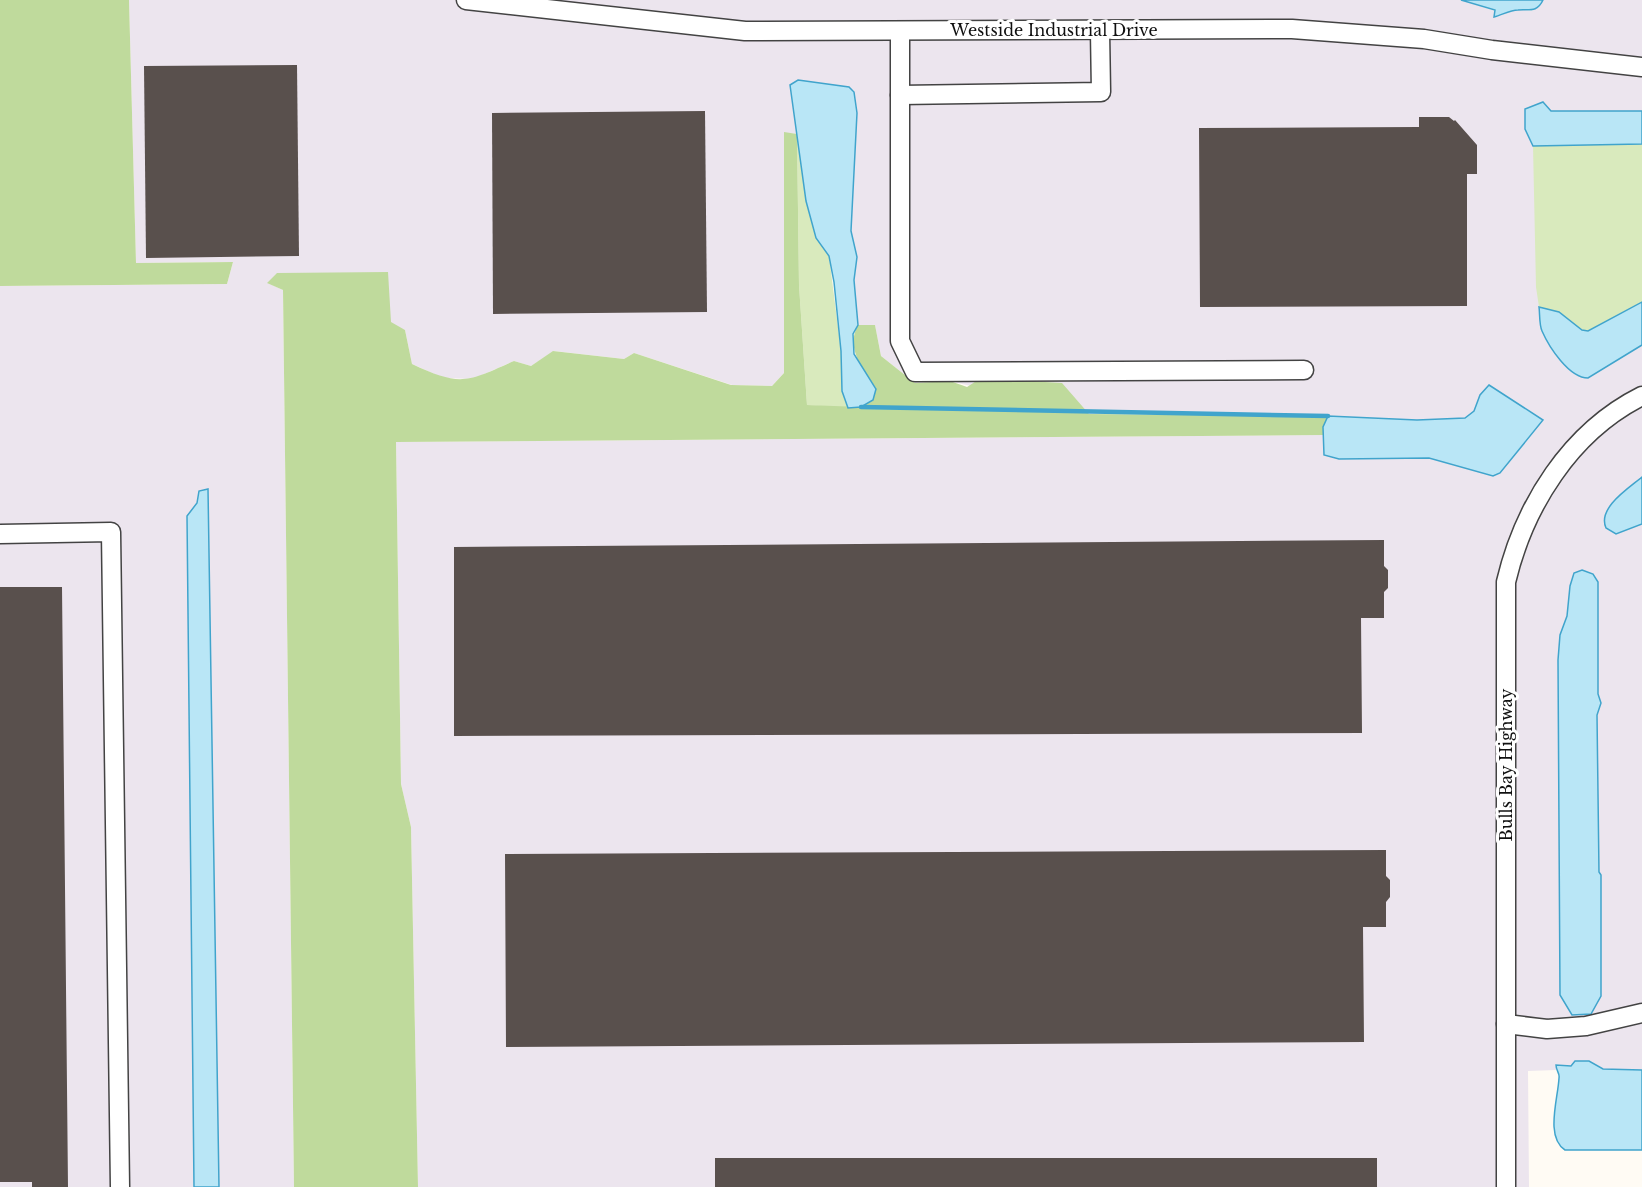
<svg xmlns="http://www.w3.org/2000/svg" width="1642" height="1187" font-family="'Libre Baskerville',serif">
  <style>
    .industrial { fill: #ece5ee }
    .green { fill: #d9eabd }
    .forest { fill: #bfda9c }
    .water { fill: #b9e6f6; stroke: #40a4cc; stroke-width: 1.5 }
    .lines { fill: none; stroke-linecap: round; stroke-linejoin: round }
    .stream { stroke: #40a4cc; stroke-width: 4.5 }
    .building { fill: #59504d }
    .minor-casing { stroke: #434343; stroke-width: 21 }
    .minor { stroke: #fff; stroke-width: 18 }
    .labels { text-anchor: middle; stroke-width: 6; stroke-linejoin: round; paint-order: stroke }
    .street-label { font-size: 16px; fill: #101010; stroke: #fff }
  </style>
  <rect width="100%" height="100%" fill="#fffbf4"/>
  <path class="industrial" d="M129,0H1461L1495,11V17L1517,9L1532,11L1540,6L1543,0H1642V1070L1603,1069L1588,1061L1571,1066L1557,1065L1556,1070L1528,1071L1529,1187H418L411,827L401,784L396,442L1323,435L1324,455L1339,459L1429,458L1493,476L1542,420L1480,395L1474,411L1465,418L1417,420L1328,416L1088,414L950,381L915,383L881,356L875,325H858L854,280L857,257L851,232L857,113L854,92L798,80L790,85L797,134L784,133V373L772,386L732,385L634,353L624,359L554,351L531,366L514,361L473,379L443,378L412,364L405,330L268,283L283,290L294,1187H0V286L227,284L233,262L136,263Z"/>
  <g class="green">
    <path d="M797,134L806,201L816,238L829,256L841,351L842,391L848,408L807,405L799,285Z"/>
    <path d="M1642,144V302L1588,331L1582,330L1559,312L1539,307L1536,287L1533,146Z"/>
  </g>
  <g class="forest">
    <path d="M0,0H129L136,263L233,262L227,284L0,286Z"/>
    <path d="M784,132L797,134L799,285L807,405L861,407L876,388C863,368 845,349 858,325H875L881,356L915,383L950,381L967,387L981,378L1062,383L1089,414L1328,416L1323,435L396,442L401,784L411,827L418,1187H294L283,290L267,283L277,273L388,272L391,322L405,330L412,364C461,387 467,382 514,361L531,366L553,351L624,359L634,353L731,385L772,386L784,373Z"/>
  </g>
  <g class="water">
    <path d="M1461,0H1543C1537,13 1529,9 1518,10C1510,10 1502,15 1494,17L1495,10Z"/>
    <path d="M798,80L849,87L854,92L857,113L851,231L857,257L854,280L858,325L853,334L854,354L876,389L873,400L861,407L848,408L842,391L841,351L834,282L829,256L816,238L806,201L790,85Z"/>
    <path d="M1543,102L1551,111H1642V144L1533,146L1525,129V109Z"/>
    <path d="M1642,302V345L1588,378C1569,378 1549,347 1542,331C1539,324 1540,314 1539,307L1559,312L1582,330L1588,331Z"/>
    <path d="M1489,385L1543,420L1500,473L1493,476L1429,458L1339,459L1324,455L1323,427L1328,416L1417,420L1465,418L1474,411L1480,395Z"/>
    <path d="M1642,477V524L1616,534L1606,528C1597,508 1629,488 1642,477Z"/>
    <path d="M208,489L219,1187H194L187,516L197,503L199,491Z"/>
    <path d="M1582,570L1593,574L1598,582V694L1601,703L1597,715L1599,872L1601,875V996L1591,1014L1572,1015L1560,995L1558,660L1560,635L1567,616L1570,586L1574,573Z"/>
    <path d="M1575,1061H1589L1603,1069L1642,1070V1150H1565C1545,1137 1558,1099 1559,1078C1560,1073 1556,1071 1556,1065L1571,1066Z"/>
  </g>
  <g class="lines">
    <path class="stream" d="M861,407L1328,416"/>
  </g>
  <g class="building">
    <path d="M297,65L299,256L146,258L144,66Z"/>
    <path d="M705,111L707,312L493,314L492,113Z"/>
    <path d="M1419,117H1449L1454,121L1455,120L1477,145V174H1467V306L1200,307L1199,128L1419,127Z"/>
    <path d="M1384,540V566L1388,570V588L1384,592V618H1361L1362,733L454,736V547Z"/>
    <path d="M0,587H62L68,1187H32V1182H0Z"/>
    <path d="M1386,850V876L1390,880V897L1386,902V927H1363L1364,1042L506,1047L505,854Z"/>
    <rect x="715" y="1158" width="662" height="29"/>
  </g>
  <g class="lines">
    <g class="minor-casing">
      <g id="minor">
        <path d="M466,0L745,31L1292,29L1424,39L1492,50L1642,67"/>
        <path d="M900,31V341L915,372L1304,370"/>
        <path d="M900,95L1101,92L1100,31"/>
        <path d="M0,534L111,532L120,1187"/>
        <path d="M1506,1024L1547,1029L1586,1026L1642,1013"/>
        <path d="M1506,1187V582C1524,506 1570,432 1642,396"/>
      </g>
    </g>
    <use href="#minor" class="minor"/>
  </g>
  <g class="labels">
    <g class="street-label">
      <text x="1054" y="36">Westside Industrial Drive</text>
      <text transform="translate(1506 765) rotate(-90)" y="6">Bulls Bay Highway</text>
    </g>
  </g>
</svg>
